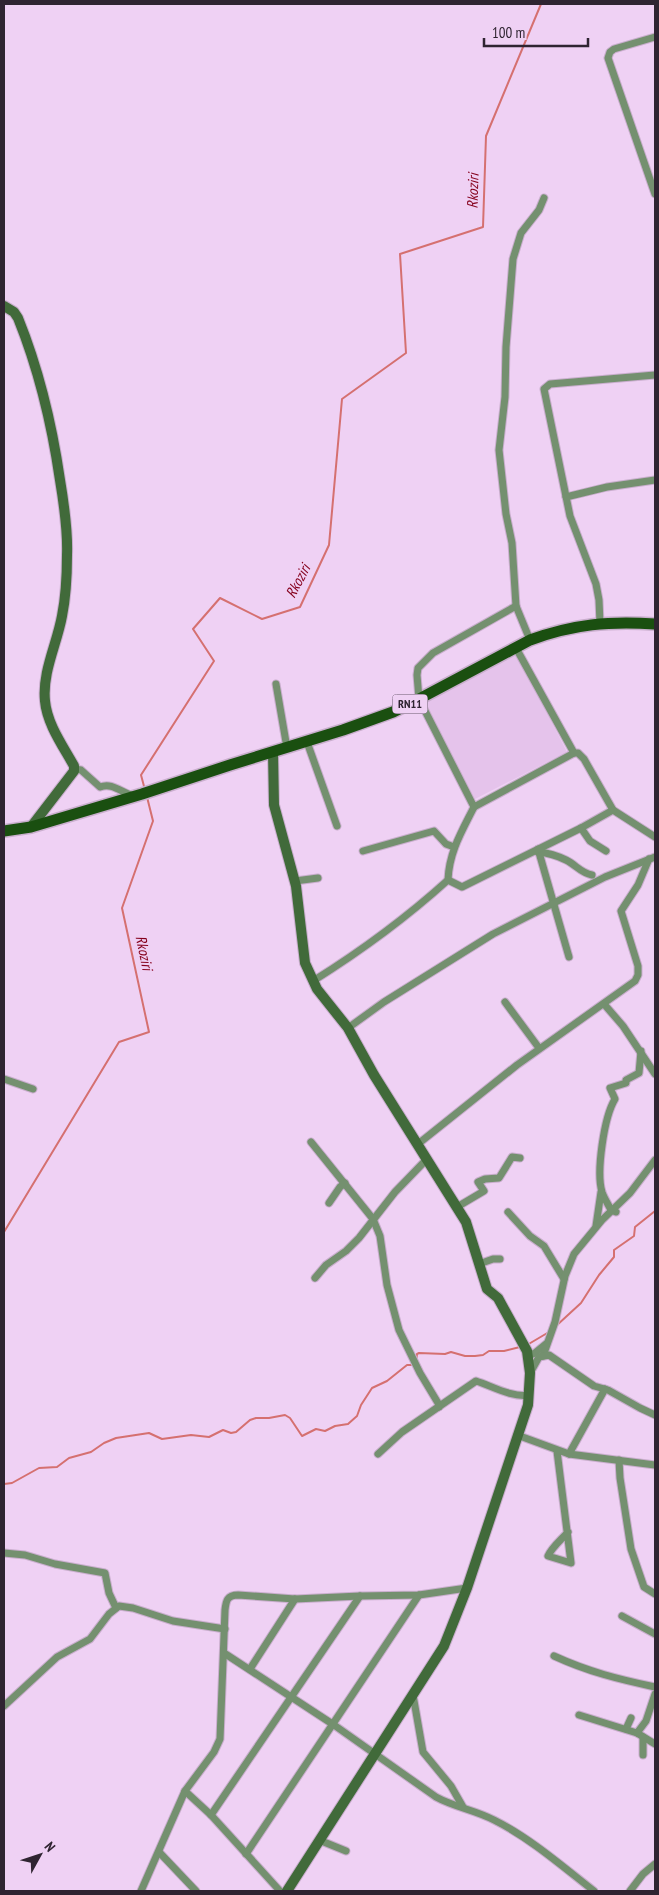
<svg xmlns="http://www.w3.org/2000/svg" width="659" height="1895" font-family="'PT Sans Narrow',sans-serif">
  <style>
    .built { fill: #e5c3eb }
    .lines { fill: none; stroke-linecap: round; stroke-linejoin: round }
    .stream { stroke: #d57070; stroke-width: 2 }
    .street-casing { stroke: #c9aecd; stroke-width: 9 }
    .secondary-casing { stroke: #c9aecd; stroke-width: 12 }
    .primary-casing { stroke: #c9aecd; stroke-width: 14 }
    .street { stroke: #74906f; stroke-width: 7 }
    .secondary { stroke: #416a3a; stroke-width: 10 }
    .primary { stroke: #1a4f10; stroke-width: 11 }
    .labels { text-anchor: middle; stroke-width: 4; stroke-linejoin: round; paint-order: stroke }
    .shield { fill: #efd1f4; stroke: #69586c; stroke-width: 1 }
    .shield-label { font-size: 12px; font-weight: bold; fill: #2f2431 }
    .water-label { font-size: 15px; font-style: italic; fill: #85001c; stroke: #efd1f4 }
  </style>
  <rect width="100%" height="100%" fill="#efd1f4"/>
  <path class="built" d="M515,650L567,752L475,799L423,700Z"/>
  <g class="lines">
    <g class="stream">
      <path d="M145,790L141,775L214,661L193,629L220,598L262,619L300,607L329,545L342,399L406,353L400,254L483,227L486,136L541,4"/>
      <path d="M4,1232L119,1042L149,1032L122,908L153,821L147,797"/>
      <path d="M556,1326L581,1303L599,1275L614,1257V1250L634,1236L635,1227L655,1211"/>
      <path d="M527,1345L549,1332"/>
      <path d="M416,1362L417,1354L419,1353L445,1354L451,1352L465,1356H475L483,1355L489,1351H504L520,1347"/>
      <path d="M4,1484L12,1483L39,1468L57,1467L69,1458L91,1452L104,1443L116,1438L149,1433L162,1439L191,1435L209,1437L223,1430L231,1433L236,1432L250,1420L256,1418H269L285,1415L290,1418L302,1436L316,1429L325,1431L335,1426L348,1424L357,1416L361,1405L372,1388L387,1381L407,1365H413"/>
    </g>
    <g class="street-casing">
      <g id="street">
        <path d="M655,37L614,49L610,52L608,58L655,194"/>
        <path d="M566,497L607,487L655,480"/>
        <path d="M516,606L433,653L418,668L417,675L419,699L474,807L574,753"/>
        <path d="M600,623L599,600L596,584L570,516L544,389L550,384L655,375"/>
        <path d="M530,640L516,606L512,543L506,514L499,450L505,397L506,347L513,259L521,233L539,210L544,198"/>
        <path d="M516,648L574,753H578L584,759L613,810L655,837"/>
        <path d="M276,684L287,748"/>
        <path d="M307,742L337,826"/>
        <path d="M74,769L81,770L100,787C113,782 121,793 134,796"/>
        <path d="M581,828L590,841L606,851"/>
        <path d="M538,849L569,957"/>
        <path d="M363,851L434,831L446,844L454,847"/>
        <path d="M538,852C548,853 558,856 566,860C576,865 581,873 592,875"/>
        <path d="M448,880C449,852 462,831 474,807"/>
        <path d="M295,881L318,878"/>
        <path d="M313,981C361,951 406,918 448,880L462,887L581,828L613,810"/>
        <path d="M505,1002L539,1048"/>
        <path d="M604,1004L623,1026L655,1074"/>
        <path d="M348,1028L384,1002L493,934L605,877L655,857"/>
        <path d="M4,1079L33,1089"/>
        <path d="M311,1142L373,1219L380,1236L387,1285L399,1330L420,1373L438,1403L439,1407"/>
        <path d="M418,1144L517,1065L635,981L638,975V966L621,911L638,885L649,859"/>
        <path d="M329,1203L340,1187L345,1183"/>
        <path d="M457,1207L484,1191L478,1182L485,1179L499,1178L512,1157L520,1158"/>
        <path d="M508,1212L530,1236L544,1246L564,1279"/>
        <path d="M616,1212L611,1210C608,1204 604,1198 602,1192C596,1172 604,1117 615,1099L610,1088L626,1083V1080L639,1073L641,1051"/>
        <path d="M596,1226L601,1192"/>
        <path d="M479,1264L493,1259H500"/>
        <path d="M315,1278L326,1265L346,1251L359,1238L395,1192L427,1159"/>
        <path d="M528,1356L535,1353L546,1344"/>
        <path d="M543,1356L555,1322L565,1276L574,1254L602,1220L630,1193L655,1160"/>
        <path d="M530,1373L539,1357L549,1355L594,1386L608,1390L640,1408L655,1415"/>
        <path d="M517,1435L569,1454L655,1465"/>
        <path d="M557,1451L571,1563L548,1556C552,1547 561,1540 568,1532"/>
        <path d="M378,1454L402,1432L476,1381C492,1386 512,1398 529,1395"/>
        <path d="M569,1454L605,1389"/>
        <path d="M619,1460L620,1478L631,1549L644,1587L655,1594"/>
        <path d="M4,1553L25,1555L55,1564L105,1573L109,1593L116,1608"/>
        <path d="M622,1616L655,1634"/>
        <path d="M224,1653L334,1725L436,1797C454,1807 475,1810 494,1820C530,1838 562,1866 594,1891"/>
        <path d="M554,1656C589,1672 618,1679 655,1687"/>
        <path d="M250,1669L295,1599"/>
        <path d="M413,1695L423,1752L451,1786L463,1807"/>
        <path d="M4,1706L57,1657L90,1639L109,1614L119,1606L133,1608L173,1621L225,1629"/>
        <path d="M579,1715L637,1733L655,1744"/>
        <path d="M626,1729L631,1718"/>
        <path d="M637,1733L646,1721L655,1694"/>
        <path d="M643,1755V1737"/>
        <path d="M185,1791L211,1815L280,1891"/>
        <path d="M211,1815L360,1596"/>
        <path d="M319,1840L346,1851"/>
        <path d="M159,1852L196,1891"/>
        <path d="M246,1854L419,1595"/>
        <path d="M141,1891L185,1791L214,1752L220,1739L225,1610C226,1601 227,1595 238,1595L295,1599L360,1596L419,1595L467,1588"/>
        <path d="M630,1891L643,1874L655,1864"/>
      </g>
    </g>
    <g class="secondary-casing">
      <g id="secondary">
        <path d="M4,306L14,312L18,318C39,370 52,425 60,480C64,504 68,530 67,555C67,575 66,596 62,616C57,644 42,672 45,701C47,724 63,746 74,766V771L31,827"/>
        <path d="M273,752L274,805L296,886L305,963L317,989L348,1028L374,1075L466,1222L487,1289L498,1298L527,1351L530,1373L528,1405L467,1588L444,1646L287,1891"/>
      </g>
    </g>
    <g class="primary-casing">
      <path id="primary" d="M4,831L31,827L142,794L230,765L343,730L393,712L419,699L530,640C574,624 609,621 655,624"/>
    </g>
    <use href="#street" class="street"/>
    <use href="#secondary" class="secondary"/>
    <use href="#primary" class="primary"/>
  </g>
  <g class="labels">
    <rect class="shield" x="392.5" y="694.5" width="35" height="19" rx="4"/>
    <g class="shield-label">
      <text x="410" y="708">RN11</text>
    </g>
    <g class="water-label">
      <text transform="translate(473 191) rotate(-88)" y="5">Rkoziri</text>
      <text transform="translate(298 581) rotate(-62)" y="5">Rkoziri</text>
      <text transform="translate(144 953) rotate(78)" y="5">Rkoziri</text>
    </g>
  </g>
  <rect width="659" height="1895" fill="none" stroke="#2f2431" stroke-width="10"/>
  <g transform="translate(40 1855) rotate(50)" stroke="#efd1f4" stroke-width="4" paint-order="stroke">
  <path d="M0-4L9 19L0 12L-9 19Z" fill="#2f2431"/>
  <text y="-8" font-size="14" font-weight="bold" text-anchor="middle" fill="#2f2431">N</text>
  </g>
  <path d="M484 38v8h104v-8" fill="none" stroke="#2f2431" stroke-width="2.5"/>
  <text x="492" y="38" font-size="15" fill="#2f2431" stroke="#efd1f4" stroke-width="4" paint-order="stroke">100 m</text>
</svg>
